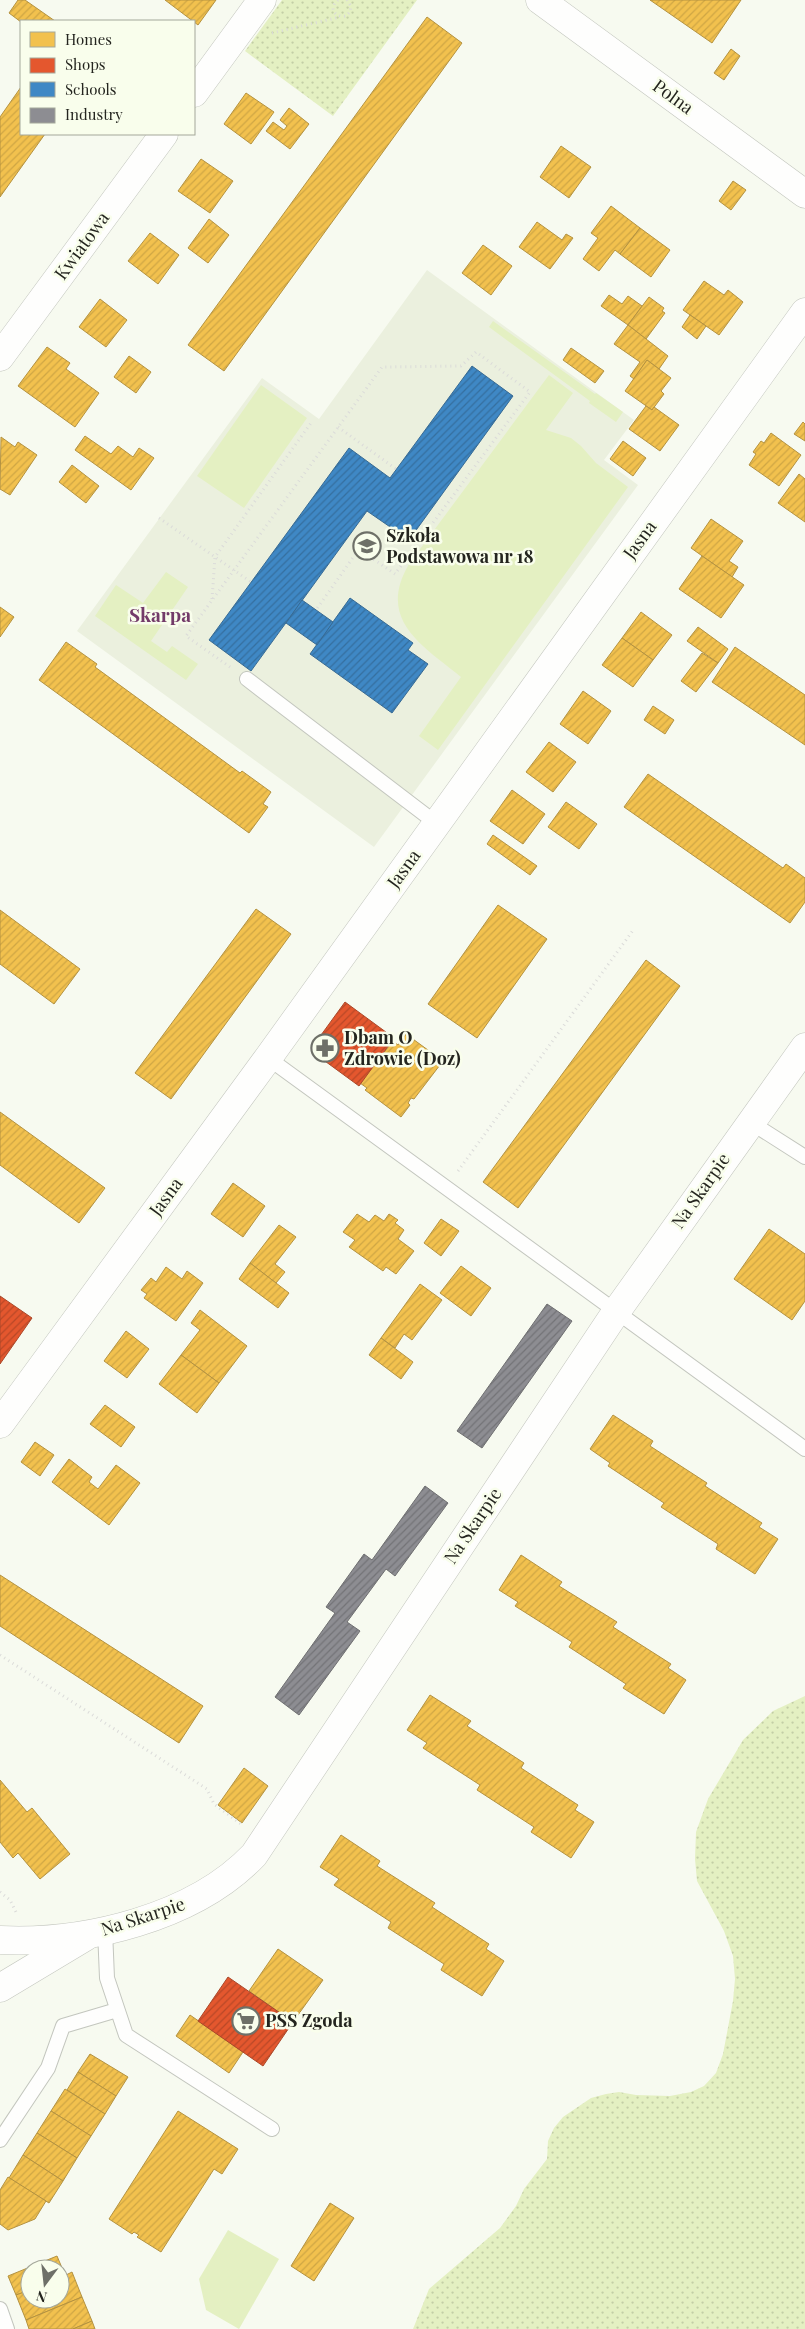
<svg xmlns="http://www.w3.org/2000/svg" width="805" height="2329" font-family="'Playfair Display',serif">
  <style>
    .built { fill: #ebf0de }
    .grass { fill: url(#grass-dots) }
    .park { fill: #e4f0c2 }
    .homes { fill: url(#homes-hatch); stroke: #b49240 }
    .shops { fill: url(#shops-hatch); stroke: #aa482a }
    .schools { fill: url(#schools-hatch); stroke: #376a93 }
    .industry { fill: url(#industry-hatch); stroke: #6e6e70 }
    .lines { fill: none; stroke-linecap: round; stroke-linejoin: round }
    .service-casing { stroke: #c3c6be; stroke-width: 16 }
    .minor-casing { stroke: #c3c6be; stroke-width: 29 }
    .path { stroke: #dbdbd9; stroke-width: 3; stroke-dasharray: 1 4; stroke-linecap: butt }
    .service { stroke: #fefefd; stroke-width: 14 }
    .minor { stroke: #fefefd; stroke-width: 28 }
    .labels { text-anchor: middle; stroke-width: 5; stroke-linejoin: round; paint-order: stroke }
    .street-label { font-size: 18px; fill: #24251f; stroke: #f9feec }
    .poi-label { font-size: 18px; font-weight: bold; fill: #24251f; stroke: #f9feec; text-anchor: start }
    .neighbourhood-label { font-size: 19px; font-weight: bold; fill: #733b69; stroke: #f9feec }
  </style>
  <defs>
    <pattern id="grass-dots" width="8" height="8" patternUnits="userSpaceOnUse" patternTransform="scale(1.25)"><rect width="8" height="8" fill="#e4f0c2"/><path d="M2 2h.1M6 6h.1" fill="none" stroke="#c3cea6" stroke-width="1.8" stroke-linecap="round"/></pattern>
    <pattern id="homes-hatch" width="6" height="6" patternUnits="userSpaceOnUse" patternTransform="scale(1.25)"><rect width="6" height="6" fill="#f2c14e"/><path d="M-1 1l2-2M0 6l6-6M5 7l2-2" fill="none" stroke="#cfa644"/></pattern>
    <pattern id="shops-hatch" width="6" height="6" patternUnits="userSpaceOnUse" patternTransform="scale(1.25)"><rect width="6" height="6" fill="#e4572e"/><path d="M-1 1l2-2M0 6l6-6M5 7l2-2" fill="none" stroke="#b94827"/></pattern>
    <pattern id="schools-hatch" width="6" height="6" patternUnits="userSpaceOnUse" patternTransform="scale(1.25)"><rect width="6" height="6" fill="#3f88c5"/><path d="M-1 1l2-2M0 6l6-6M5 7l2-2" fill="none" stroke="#356f9f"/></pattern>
    <pattern id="industry-hatch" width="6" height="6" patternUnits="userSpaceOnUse" patternTransform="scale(1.25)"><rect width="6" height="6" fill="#8d8d92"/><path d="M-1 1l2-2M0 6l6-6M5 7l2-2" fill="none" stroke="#737377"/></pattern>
  </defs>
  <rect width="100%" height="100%" fill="#f7faf0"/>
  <path class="built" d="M427,270L634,420L604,460L638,485L374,847L77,631L262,378L319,419Z"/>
  <g class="grass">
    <path d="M282,0H417L333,116L245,51Z"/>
    <path d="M805,1696V2329H413L429,2289L500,2228L516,2206L524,2189L547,2159L548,2141L554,2128L563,2117L591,2098L606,2094L619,2092L636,2095L670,2096L691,2092L704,2086L716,2073L723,2054L733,2001L735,1979L733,1956L724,1931L697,1881L695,1859L696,1832L708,1799L743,1740L773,1711Z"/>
  </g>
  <g class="park">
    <path d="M493,321L595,394L596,393L623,412L616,422L589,403L590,401L489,327Z"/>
    <path d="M549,375L573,393L546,430L571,438L581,446L596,463L628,487L438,750L419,736L461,677C423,646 376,620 409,564Z"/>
    <path d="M261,385L307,418L244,508L197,476Z"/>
    <path d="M166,572L188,587L151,641L167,652L172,646L198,664L186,680L95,616L116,585L143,603Z"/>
    <path d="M228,2230L279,2259L239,2329L206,2310L199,2279Z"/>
  </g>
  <g class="homes">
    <path d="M18,0H25L55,21L21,22L9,13Z"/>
    <path d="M165,0H216L198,25Z"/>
    <path d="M650,0H741L712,43Z"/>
    <path d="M427,17L462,43L224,371L188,345Z"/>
    <path d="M731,49L740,56L724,80L714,73Z"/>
    <path d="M21,87V134H45L0,197V117Z"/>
    <path d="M246,93L274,112L251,144L224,124Z"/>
    <path d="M289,108L309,124L290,149L266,131L273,122L284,130L287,126L280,120Z"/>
    <path d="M561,146L591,167L569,198L540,177Z"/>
    <path d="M201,159L233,181L210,213L178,191Z"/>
    <path d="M733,181L746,190L731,210L719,201Z"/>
    <path d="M611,206L640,228L620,254L615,250L599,271L583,259L598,238L591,233Z"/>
    <path d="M209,219L229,235L208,263L188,248Z"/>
    <path d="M537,222L562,240L566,234L573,238L550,269L519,247Z"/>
    <path d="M640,228L670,250L651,277L620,254Z"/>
    <path d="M150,233L179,255L158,284L128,261Z"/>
    <path d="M483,245L512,266L491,295L462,273Z"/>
    <path d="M704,281L724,295L728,290L743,302L719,335L683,310Z"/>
    <path d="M609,295L622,304L628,296L642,306L628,325L601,306Z"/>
    <path d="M649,297L664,308L662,311L665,313L646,339L628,325Z"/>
    <path d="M100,299L127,320L106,347L79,327Z"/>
    <path d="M690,315L706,326L697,339L682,327Z"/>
    <path d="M628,325L668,356L659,369L647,360L634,379L630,376L640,362L614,344Z"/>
    <path d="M47,347L70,363L66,369L99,393L75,427L18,386Z"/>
    <path d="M571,348L604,371L595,383L563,360Z"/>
    <path d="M129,356L151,372L136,393L114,377Z"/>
    <path d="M647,360L671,378L661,391L664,394L652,410L625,391Z"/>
    <path d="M646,406L652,410L654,407L679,425L660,451L629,429Z"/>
    <path d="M803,422L805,424V441L794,434Z"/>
    <path d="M771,433L801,455L779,486L749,465L756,454L753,452L761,441L764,443Z"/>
    <path d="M85,436L111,454L118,446L133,457L139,448L154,458L131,490L75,450Z"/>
    <path d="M1,437L15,447L18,442L37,455L10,495L0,489Z"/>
    <path d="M623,441L646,458L633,476L610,459Z"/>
    <path d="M72,465L99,486L86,503L59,482Z"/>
    <path d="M799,474L805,479V522L778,503Z"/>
    <path d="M711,519L743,541L729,561L738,567L732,577L691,548Z"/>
    <path d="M702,556L744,585L721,618L679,589Z"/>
    <path d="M0,607L14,617L0,637Z"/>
    <path d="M641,612L672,635L653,660L622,638Z"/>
    <path d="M698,627L728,649L718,663L687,641Z"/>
    <path d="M622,638L653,660L633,687L602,665Z"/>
    <path d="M66,642L97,664L95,667L240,773L242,771L271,792L263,804L268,807L249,833L39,680Z"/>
    <path d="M735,647L805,695V745L712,682Z"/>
    <path d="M702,653L718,663L696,692L681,681Z"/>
    <path d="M583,691L611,711L588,744L560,724Z"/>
    <path d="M653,706L674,720L665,734L644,720Z"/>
    <path d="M549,742L576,762L553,792L526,772Z"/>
    <path d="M648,774L783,868L786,864L805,878V902L790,923L624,807Z"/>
    <path d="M512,790L545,814L523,844L490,821Z"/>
    <path d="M566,802L597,824L579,849L548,827Z"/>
    <path d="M493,835L537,866L530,875L487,844Z"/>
    <path d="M498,905L547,939L477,1038L428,1004Z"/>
    <path d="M256,909L291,934L171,1099L135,1073Z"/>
    <path d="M0,910L80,969L54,1004L0,964Z"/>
    <path d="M646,960L680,986L518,1208L483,1182Z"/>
    <path d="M406,1034L443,1061L414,1099L411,1098L408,1103L410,1105L401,1117L365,1090L367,1088L360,1083L393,1041L398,1045Z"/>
    <path d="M0,1112L105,1188L79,1223L0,1165Z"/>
    <path d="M233,1183L265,1206L243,1237L211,1214Z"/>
    <path d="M357,1214L369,1222L375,1215L384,1221L389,1214L398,1220L395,1223L404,1230L398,1239L414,1251L396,1274L386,1267L383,1271L349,1247L355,1240L343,1232Z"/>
    <path d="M441,1219L459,1231L441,1256L424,1243Z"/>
    <path d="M279,1225L296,1237L275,1264L285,1272L276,1283L250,1263Z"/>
    <path d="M769,1229L805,1254V1301L792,1320L734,1279Z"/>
    <path d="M250,1263L289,1293L278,1308L239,1279Z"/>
    <path d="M461,1266L491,1288L471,1316L440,1293Z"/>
    <path d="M166,1267L182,1279L187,1271L203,1283L176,1321L144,1298L147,1294L141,1290L151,1278L156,1282Z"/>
    <path d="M420,1284L442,1300L412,1340L404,1334L395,1348L381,1338Z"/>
    <path d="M200,1310L247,1346L219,1383L181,1355L200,1330L191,1323Z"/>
    <path d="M126,1331L149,1349L127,1378L104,1361Z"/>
    <path d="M381,1338L413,1362L401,1379L369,1355Z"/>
    <path d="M181,1355L219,1383L197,1413L159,1384Z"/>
    <path d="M105,1405L135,1427L121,1447L90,1424Z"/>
    <path d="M613,1415L653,1441L650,1446L707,1483L705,1486L762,1523L759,1527L778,1539L755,1574L716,1549L718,1544L661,1507L664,1503L608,1466L610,1463L590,1449Z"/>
    <path d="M35,1442L54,1455L40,1476L21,1462Z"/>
    <path d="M69,1459L92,1477L89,1482L98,1489L116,1465L140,1483L109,1525L52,1482Z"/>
    <path d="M521,1555L562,1582L559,1586L617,1622L613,1627L671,1664L668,1668L686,1680L664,1714L623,1688L626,1684L569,1647L572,1642L515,1606L518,1602L499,1590Z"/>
    <path d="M0,1575L203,1706L179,1743L0,1626Z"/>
    <path d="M430,1695L471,1721L467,1726L524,1763L521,1768L578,1805L575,1810L594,1822L571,1858L531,1832L534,1827L477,1790L480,1785L423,1748L427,1743L407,1730Z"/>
    <path d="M244,1768L268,1786L242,1823L218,1805Z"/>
    <path d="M0,1780L27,1812L32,1808L70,1854L40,1879L18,1853L13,1858L0,1842Z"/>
    <path d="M341,1835L380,1861L377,1866L435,1903L432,1907L489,1944L486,1949L504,1961L482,1996L441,1970L444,1964L388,1928L391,1922L334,1885L339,1879L320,1867Z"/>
    <path d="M278,1949L323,1980L293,2022L249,1991Z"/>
    <path d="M190,2015L243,2052L229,2073L176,2036Z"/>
    <path d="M90,2054L128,2077L116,2096L78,2072Z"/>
    <path d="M78,2072L116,2096L105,2114L67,2090Z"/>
    <path d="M65,2089L105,2114L91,2136L51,2111Z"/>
    <path d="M51,2111L91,2136L77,2158L37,2133Z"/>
    <path d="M178,2111L238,2149L222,2174L214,2169L161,2252L137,2237L139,2235L134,2232L132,2234L109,2219Z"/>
    <path d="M37,2133L77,2158L63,2181L23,2155Z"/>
    <path d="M23,2155L63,2181L49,2203L9,2178Z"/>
    <path d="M8,2177L46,2201L35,2219L8,2230L0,2224V2190Z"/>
    <path d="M330,2203L354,2218L314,2281L291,2266Z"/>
    <path d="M57,2256L65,2275L60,2278V2269H30V2290L16,2295L8,2276Z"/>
    <path d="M72,2272L82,2297L26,2320L16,2295L30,2290V2299H60V2278Z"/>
    <path d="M82,2297L92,2321L73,2329H29L26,2320Z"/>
    <path d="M92,2321L95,2329H73Z"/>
  </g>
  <g class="shops">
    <path d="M345,1002L394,1038L359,1086L318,1056L316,1042Z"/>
    <path d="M0,1296L32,1318L0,1364Z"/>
    <path d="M228,1977L293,2022L263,2066L198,2021Z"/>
  </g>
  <g class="schools">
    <path d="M472,366L513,396L409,540L367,511L251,671L209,640L349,448L390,478Z"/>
    <path d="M350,598L413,643L408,650L428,664L392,713L310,654Z"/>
    <path d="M302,600L333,622L317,645L286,623Z"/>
  </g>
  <g class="industry">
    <path d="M547,1304L572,1321L482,1448L457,1431Z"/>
    <path d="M425,1486L448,1503L395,1576L386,1569L347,1622L360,1631L299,1715L275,1697L335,1613L326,1607L364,1554L372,1560Z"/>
  </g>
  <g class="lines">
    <g class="service-casing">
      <g id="service">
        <path d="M247,679L436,823"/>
        <path d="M268,1058L805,1449"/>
        <path d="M750,1122L805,1157"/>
        <path d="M105,1930L107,1978L126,2035L272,2129"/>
        <path d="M0,2140L48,2068L63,2026L117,2010"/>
        <path d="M0,2309L7,2329"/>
      </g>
    </g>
    <g class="minor-casing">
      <g id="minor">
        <path d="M540,0L805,194"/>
        <path d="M194,93L262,0"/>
        <path d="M0,357L164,134"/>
        <path d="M0,1424L268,1058L805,312"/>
        <path d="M0,1940C85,1944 194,1918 254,1855L616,1312L805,1047"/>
        <path d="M0,1988L85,1937"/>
      </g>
    </g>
    <g class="path">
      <path d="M338,0C328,8 335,18 346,16L350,12L351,6L347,0"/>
      <path d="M272,33L340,17"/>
      <path d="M338,427L396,469"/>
      <path d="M159,518L251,582"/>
      <path d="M212,599L215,557L311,423"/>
      <path d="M230,667L186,636L382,367L461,366L476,352L530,392L395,574L359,549L316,610"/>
      <path d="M458,1171L634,929"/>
      <path d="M0,1655L207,1789L214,1804L241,1824"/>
      <path d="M0,1892L10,1900L16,1912"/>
    </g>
    <use href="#service" class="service"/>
    <use href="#minor" class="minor"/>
  </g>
  <defs>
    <g id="school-ring" transform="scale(1.4375)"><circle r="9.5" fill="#f9feec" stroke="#6e7068" stroke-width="1.5"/><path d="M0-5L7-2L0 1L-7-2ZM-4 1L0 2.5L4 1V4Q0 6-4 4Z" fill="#6e7068"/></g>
    <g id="pharmacy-ring" transform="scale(1.4375)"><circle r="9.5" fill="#f9feec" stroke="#6e7068" stroke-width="1.5"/><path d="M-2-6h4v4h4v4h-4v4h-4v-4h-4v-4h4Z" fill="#6e7068"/></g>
    <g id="supermarket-ring" transform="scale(1.4375)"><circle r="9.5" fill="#f9feec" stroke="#6e7068" stroke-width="1.5"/><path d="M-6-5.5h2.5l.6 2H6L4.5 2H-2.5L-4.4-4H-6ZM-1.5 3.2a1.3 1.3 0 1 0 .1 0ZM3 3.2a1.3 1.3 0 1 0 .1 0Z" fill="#6e7068"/></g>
  </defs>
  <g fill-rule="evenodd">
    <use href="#school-ring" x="367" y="546"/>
    <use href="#pharmacy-ring" x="325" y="1048"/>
    <use href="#supermarket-ring" x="246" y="2021"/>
  </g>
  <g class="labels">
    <g class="street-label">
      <text transform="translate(673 97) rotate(36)" y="6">Polna</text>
      <text transform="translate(82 246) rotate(-54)" y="6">Kwiatowa</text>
      <text transform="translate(640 540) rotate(-54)" y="6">Jasna</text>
      <text transform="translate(404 869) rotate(-54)" y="6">Jasna</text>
      <text transform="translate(701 1191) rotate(-55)" y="6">Na Skarpie</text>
      <text transform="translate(166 1197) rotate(-54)" y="6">Jasna</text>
      <text transform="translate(473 1526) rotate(-56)" y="6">Na Skarpie</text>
      <text transform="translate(143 1917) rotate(-18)" y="6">Na Skarpie</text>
    </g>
    <g class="poi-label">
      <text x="386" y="542">Szkoła<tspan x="386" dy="21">Podstawowa nr 18</tspan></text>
      <text x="344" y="1044">Dbam O<tspan x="344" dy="21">Zdrowie (Doz)</tspan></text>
      <text x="265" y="2027">PSS Zgoda</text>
    </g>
    <g class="neighbourhood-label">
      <text x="160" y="622">Skarpa</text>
    </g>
  </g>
  <rect x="20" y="20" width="175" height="115" fill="#f9feec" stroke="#a4a79a"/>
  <rect x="30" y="32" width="25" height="15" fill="#f2c14e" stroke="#a4a79a"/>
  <text x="65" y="45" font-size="15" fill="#24251f">Homes</text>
  <rect x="30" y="58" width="25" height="15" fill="#e4572e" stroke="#a4a79a"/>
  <text x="65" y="70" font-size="15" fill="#24251f">Shops</text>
  <rect x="30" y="82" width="25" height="15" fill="#3f88c5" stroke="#a4a79a"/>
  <text x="65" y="95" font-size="15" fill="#24251f">Schools</text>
  <rect x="30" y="108" width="25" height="15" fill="#8d8d92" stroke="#a4a79a"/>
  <text x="65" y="120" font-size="15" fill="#24251f">Industry</text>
  <g transform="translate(45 2284) rotate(195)"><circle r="24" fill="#f9feec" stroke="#a4a79a"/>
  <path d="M0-4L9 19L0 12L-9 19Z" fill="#6e7068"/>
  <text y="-8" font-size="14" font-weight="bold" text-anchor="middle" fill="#24251f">N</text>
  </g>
</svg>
